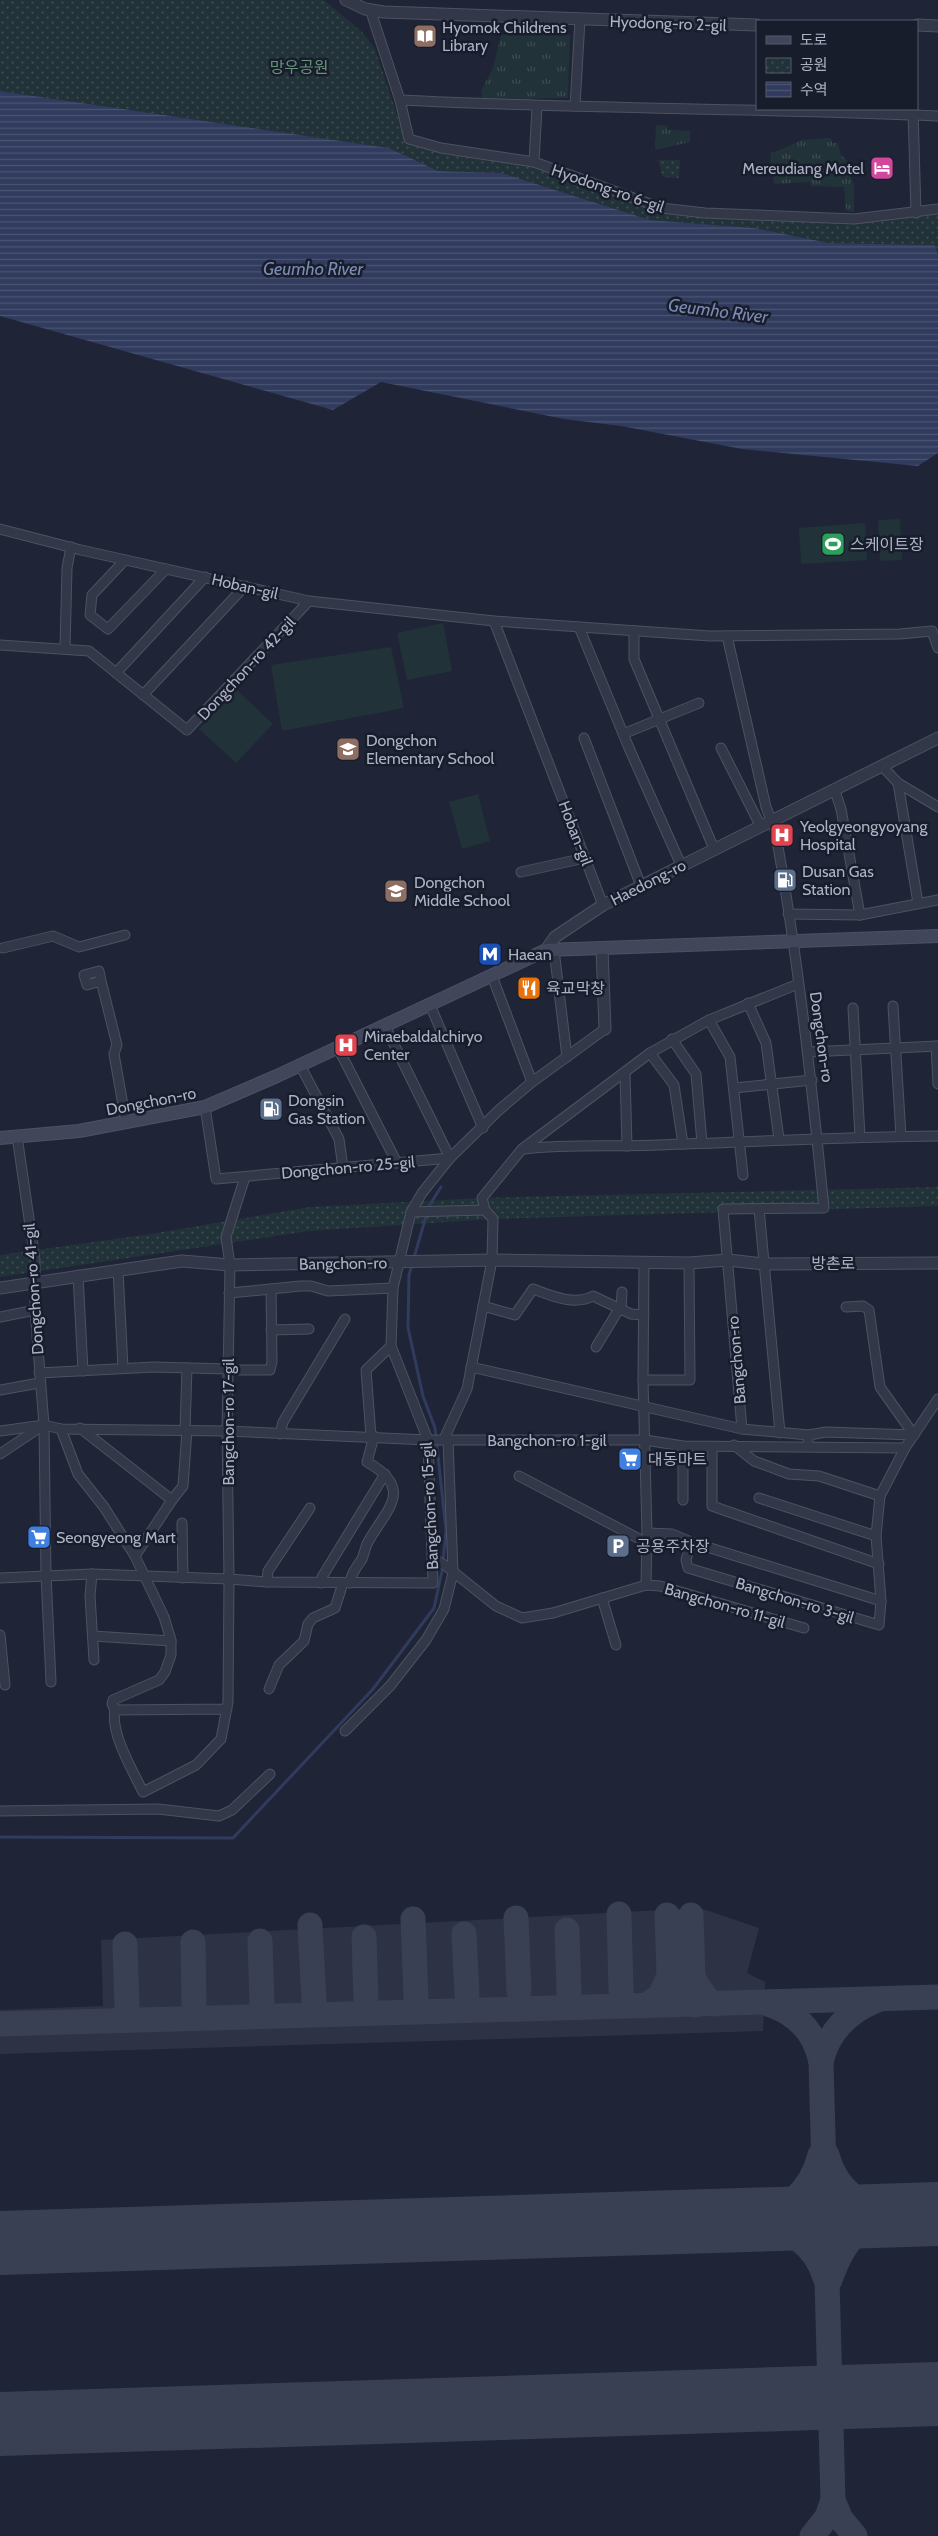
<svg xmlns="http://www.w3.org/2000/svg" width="938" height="2536" font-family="Cabin,'Noto Sans KR',sans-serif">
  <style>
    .airport { fill: #2d3245 }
    .grass { fill: url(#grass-tufts) }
    .park { fill: url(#park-dots) }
    .pitch { fill: #213238 }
    .water { fill: url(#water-rules) }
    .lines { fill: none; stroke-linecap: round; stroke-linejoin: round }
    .stream { stroke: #303b5d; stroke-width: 3 }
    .taxiway { stroke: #3a4053; stroke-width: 25 }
    .runway { stroke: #3a4053; stroke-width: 64 }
    .minor-casing { stroke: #4d5263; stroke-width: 11 }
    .tertiary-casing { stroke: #4d5263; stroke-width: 13 }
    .secondary-casing { stroke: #4d5263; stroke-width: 14 }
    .minor { stroke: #333848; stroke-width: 9 }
    .tertiary { stroke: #333848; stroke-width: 11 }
    .secondary { stroke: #41465b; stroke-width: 12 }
    .labels { text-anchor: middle; stroke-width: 5; stroke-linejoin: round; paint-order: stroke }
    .street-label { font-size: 16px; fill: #adb2c5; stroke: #181d2c }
    .poi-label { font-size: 16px; fill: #adb2c5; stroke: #181d2c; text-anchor: start }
    .park-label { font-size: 16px; fill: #649578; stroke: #181d2c }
    .water-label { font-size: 18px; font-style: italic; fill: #7b8ab2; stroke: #181d2c }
  </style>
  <defs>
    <pattern id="grass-tufts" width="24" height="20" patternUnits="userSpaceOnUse" patternTransform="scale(1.25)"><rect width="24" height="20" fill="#213238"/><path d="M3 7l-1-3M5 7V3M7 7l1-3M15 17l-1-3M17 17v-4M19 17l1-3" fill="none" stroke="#3f4d53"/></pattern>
    <pattern id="park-dots" width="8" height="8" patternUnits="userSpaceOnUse" patternTransform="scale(1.25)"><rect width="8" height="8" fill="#213238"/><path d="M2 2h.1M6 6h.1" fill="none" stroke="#3f4d53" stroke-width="1.8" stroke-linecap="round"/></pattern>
    <pattern id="water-rules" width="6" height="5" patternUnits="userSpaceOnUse" patternTransform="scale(1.25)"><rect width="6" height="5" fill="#303b5d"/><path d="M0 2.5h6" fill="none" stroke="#4b5573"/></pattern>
  </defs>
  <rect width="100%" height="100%" fill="#1f2537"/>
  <path class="airport" d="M700,1908L759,1928L747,1973L765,1982L763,2031L0,2054V2010L103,2006L101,1940Z"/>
  <g class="grass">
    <path d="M501,35H570L568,98L482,99L481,91L493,68Z"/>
    <path d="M656,125L668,126L667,130L690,131V142L655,150Z"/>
    <path d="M831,138L832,143H838L841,155L849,163L847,165L854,185V212L846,211L844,187L811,186L810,182L774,184L770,162L771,152L778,151L801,140Z"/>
  </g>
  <g class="park">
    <path d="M0,0H324L362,32L375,49L406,142L446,153L534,162L660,211L802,220L938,212V255L935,245L829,243L754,228L650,220L502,173L437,171L389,148L0,91Z"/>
    <path d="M658,160H680L679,178L663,177Z"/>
    <path d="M938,1187V1206L493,1219L309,1231L0,1277V1255L151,1234L310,1207L482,1198Z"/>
  </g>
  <g class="pitch">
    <path d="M900,519L902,560L880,561L878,520Z"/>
    <path d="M865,523L867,560L801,564L799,528Z"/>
    <path d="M443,623L452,671L407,680L397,633Z"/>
    <path d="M391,647L404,708L282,731L271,665Z"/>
    <path d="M237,690L273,724L236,763L199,729Z"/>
    <path d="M478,794L490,841L462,849L449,802Z"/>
  </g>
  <path class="water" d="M0,91L389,148L438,171L502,173L650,220L754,228L829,243L935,245L938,255V453L918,466L742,449L621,426L564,419L381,382L333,410L0,316Z"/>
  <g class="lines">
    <path class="stream" d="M0,1837L233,1838L373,1689L434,1608L442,1571L446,1530L435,1428L423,1396L408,1328L409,1275L429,1206L441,1187"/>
    <g class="taxiway">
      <path d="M619,1914L621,1991"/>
      <path d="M667,1915L669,1975"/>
      <path d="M691,1915L693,1978"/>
      <path d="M516,1918L519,1991"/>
      <path d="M413,1919L416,1997"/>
      <path d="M310,1925L314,2001"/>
      <path d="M567,1930L569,1992"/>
      <path d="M464,1934L467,1994"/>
      <path d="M364,1937L366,1999"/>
      <path d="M260,1941L262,2004"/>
      <path d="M193,1942L194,2004"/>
      <path d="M125,1944L127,2007"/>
      <path d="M768,2004C797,2013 815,2032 821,2062L833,2500"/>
      <path d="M675,2005L685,1998L693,1978L706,1998L715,2004"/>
      <path d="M645,2006L661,1995L669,1975L677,1995L695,2005"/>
      <path d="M0,2024L938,1997"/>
      <path d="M821,2062C828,2032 849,2011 877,2000"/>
      <path d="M827,2155C836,2190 864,2209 898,2216"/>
      <path d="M753,2220C789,2207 810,2193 820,2155"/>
      <path d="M753,2220C786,2228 815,2242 825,2278"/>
      <path d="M830,2280C843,2242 858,2223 898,2216"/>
      <path d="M812,2536L827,2517L833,2500L841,2519L855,2536"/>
    </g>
    <g class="runway">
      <path d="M0,2243L938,2214"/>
      <path d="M0,2424L938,2394"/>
    </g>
    <g class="minor-casing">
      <g id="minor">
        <path d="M370,9L400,100L409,139L441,148L534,162L661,208L705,213L854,219L938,209"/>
        <path d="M400,100C579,109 759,108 938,116"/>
        <path d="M575,106L580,20"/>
        <path d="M913,110L916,213"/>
        <path d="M534,162L537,107"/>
        <path d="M0,529L81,550L309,601L494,621L710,636L900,634L932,631L938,648"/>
        <path d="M125,560L92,595L90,615L108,629L166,569"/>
        <path d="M494,621L603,905"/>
        <path d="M579,627L629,748L681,865"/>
        <path d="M634,631V659L714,849"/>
        <path d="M727,636L766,807L771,820"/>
        <path d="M0,645L89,651L187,730L309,601"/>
        <path d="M65,649L67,568L71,547"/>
        <path d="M116,673L205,577"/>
        <path d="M143,695L245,586"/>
        <path d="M623,734L699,703"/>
        <path d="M584,738L641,886"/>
        <path d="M721,748L760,825"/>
        <path d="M882,766L898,783L938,807"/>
        <path d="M898,783L918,903"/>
        <path d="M835,791L841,809L860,915"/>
        <path d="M521,872L585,858"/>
        <path d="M788,914L860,915L938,900"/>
        <path d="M3,948L53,936L79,947L125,935"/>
        <path d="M554,950L567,1057"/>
        <path d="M492,976L532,1082"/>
        <path d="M101,981L99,971L84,975L87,985L101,981L117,1045L114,1054L126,1122"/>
        <path d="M748,1003L766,1043L779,1139"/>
        <path d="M430,1005L483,1128"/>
        <path d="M893,1006L901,1136"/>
        <path d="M853,1008L860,1137"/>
        <path d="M709,1020L730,1057L743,1175"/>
        <path d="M672,1039L696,1074L702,1143"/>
        <path d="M936,1046L938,1084"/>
        <path d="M338,1048L397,1163"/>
        <path d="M808,1052L938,1046"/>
        <path d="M650,1053L674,1085L683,1144"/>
        <path d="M300,1065L339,1139L343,1168"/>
        <path d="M625,1073L627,1146"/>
        <path d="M734,1088L812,1080"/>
        <path d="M205,1107L216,1179L450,1158L385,1026"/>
        <path d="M17,1136L35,1260V1310L44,1425L46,1575L51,1682"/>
        <path d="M524,1149C568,1144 612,1147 657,1145C751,1142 844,1137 938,1136"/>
        <path d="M759,1209L780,1433"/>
        <path d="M411,1212L485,1210"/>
        <path d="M118,1270L123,1368"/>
        <path d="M78,1275L83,1371"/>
        <path d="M271,1289L300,1286H311L328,1291L393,1288"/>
        <path d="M483,1306L515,1315L533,1289C552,1296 574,1306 593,1296L631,1314L644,1315"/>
        <path d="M846,1307L863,1306L869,1310L880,1387L914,1435"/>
        <path d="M621,1310L622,1292"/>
        <path d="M0,1317L35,1310"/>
        <path d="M271,1330L309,1329"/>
        <path d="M596,1347L619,1309"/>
        <path d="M471,1367L742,1429L809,1435"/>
        <path d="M228,1370H270L272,1362L271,1289L229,1293"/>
        <path d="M39,1373L154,1367L228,1369"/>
        <path d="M643,1380H690L689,1263"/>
        <path d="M0,1390L39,1383"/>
        <path d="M80,1428L172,1500L135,1556"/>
        <path d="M61,1429L78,1474L104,1507L135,1556L164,1617L171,1640V1655L165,1672L159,1680L113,1700L112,1704L115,1710"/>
        <path d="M742,1429L723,1209L824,1208C811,1078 797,947 773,819"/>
        <path d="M185,1430L187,1368"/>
        <path d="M0,1431L44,1425L61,1429L227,1431L428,1440H645L683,1446L905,1448"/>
        <path d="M280,1434L283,1422L345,1319"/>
        <path d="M371,1436L366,1370L391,1346"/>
        <path d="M444,1439L467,1389L492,1260L493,1219L485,1210L482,1198L522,1149L650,1053L709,1020L798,984"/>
        <path d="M808,1440L809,1435L826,1432L914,1435"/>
        <path d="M734,1445L754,1461L789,1474L819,1476L880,1496"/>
        <path d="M683,1446V1500"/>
        <path d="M712,1447V1506L879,1564"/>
        <path d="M0,1454L42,1426"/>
        <path d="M519,1476L647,1543"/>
        <path d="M759,1498L876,1536"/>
        <path d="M172,1500L183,1486L187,1430"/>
        <path d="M182,1523L183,1578"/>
        <path d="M647,1533L672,1534L691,1542L881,1601"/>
        <path d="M691,1542L686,1560L688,1568L879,1625L881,1601L876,1536L880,1496L905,1448L938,1399"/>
        <path d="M434,1559L446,1566L496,1606L522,1618L553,1613L646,1585L647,1533L643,1380L644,1263"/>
        <path d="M92,1574L90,1596L94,1660"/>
        <path d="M0,1578L92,1574L229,1579L227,1431L230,1265L226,1237L245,1177"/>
        <path d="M267,1582L268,1571L310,1508"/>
        <path d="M321,1583L322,1577L385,1474"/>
        <path d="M350,1583C351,1573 357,1567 362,1559C364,1554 365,1549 367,1544C384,1511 417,1490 367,1462L374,1436"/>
        <path d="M646,1585L660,1586L804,1628"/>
        <path d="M602,1598L616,1645"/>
        <path d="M0,1635L5,1685"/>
        <path d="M93,1636L171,1641"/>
        <path d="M269,1689L279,1665L304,1641L308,1624L313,1618L335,1608L343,1583"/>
        <path d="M227,1709L115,1710C110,1733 133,1771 143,1792L196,1765L221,1739L228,1702L229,1579L267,1582L433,1583L428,1440L391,1346L393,1288L411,1212L422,1193L450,1158L499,1110L532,1082L605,1029"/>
        <path d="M345,1731L390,1686L426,1640L444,1609L453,1573L448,1439"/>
        <path d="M0,1811L158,1809L219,1816L232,1810L270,1774"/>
      </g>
    </g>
    <g class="tertiary-casing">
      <g id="tertiary">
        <path d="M346,0L365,9L384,12L757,25"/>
        <path d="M917,25L938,26"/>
        <path d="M602,948L605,1029"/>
        <path d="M546,950L555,937L603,905L938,738"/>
        <path d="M0,1288L182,1261L230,1265L492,1260L689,1263L728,1260L764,1264L938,1263"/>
      </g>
    </g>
    <g class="secondary-casing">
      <path id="secondary" d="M0,1138L79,1131L205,1107L277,1076L546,950L938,936"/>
    </g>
    <use href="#minor" class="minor"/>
    <use href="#tertiary" class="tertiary"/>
    <use href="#secondary" class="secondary"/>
  </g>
  <defs>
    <g id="library-square" transform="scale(1.25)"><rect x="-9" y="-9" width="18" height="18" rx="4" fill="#8d6e63" stroke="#181d2c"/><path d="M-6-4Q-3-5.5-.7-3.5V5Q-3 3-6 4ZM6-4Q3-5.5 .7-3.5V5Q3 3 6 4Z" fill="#fff"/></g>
    <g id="hotel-square" transform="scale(1.25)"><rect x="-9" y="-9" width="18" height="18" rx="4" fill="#d1479c" stroke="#181d2c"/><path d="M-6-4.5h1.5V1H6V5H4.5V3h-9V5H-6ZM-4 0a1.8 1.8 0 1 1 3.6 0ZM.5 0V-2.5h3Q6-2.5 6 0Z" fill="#fff"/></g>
    <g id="stadium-square" transform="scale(1.25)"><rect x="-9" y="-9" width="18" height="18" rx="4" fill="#2e9e5b" stroke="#181d2c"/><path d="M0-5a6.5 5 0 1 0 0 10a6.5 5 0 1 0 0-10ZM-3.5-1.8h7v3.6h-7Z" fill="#fff"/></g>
    <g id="school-square" transform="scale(1.25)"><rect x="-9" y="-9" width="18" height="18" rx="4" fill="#8d6e63" stroke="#181d2c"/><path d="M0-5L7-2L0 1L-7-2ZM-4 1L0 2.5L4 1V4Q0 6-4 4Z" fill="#fff"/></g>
    <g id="hospital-square" transform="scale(1.25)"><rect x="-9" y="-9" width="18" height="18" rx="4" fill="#e0444e" stroke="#181d2c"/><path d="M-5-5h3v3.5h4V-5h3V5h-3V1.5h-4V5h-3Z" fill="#fff"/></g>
    <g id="fuel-square" transform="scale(1.25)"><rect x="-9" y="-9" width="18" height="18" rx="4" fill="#5c6f8a" stroke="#181d2c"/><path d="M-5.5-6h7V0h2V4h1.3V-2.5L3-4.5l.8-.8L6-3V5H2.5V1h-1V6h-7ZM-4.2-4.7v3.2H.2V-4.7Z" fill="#fff"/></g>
    <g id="metro-square" transform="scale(1.25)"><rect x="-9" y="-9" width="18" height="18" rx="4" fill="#1a4fb4" stroke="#181d2c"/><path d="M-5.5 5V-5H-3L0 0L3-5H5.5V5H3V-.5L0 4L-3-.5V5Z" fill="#fff"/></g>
    <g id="restaurant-square" transform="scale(1.25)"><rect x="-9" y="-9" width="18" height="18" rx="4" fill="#e8710a" stroke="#181d2c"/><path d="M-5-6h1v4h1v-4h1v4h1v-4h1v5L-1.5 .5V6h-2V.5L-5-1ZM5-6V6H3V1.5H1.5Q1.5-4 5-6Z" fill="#fff"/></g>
    <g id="supermarket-square" transform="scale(1.25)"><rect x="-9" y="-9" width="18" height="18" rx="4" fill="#3f7fe0" stroke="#181d2c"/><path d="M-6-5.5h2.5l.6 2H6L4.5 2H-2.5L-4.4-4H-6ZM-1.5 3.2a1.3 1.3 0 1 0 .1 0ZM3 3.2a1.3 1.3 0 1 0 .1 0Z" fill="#fff"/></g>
    <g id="parking-square" transform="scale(1.25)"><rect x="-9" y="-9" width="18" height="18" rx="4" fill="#5c6f8a" stroke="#181d2c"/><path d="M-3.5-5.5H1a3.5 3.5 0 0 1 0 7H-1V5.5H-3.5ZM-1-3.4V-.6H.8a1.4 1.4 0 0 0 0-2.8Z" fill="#fff"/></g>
  </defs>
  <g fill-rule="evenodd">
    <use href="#library-square" x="425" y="36"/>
    <use href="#hotel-square" x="882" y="168"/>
    <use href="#stadium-square" x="833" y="544"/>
    <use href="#school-square" x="348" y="749"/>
    <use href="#hospital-square" x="782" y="835"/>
    <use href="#fuel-square" x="785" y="880"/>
    <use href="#school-square" x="396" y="891"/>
    <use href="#metro-square" x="490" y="954"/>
    <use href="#restaurant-square" x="529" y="988"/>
    <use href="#hospital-square" x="346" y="1045"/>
    <use href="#fuel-square" x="271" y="1109"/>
    <use href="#supermarket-square" x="630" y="1459"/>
    <use href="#supermarket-square" x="39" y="1537"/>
    <use href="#parking-square" x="618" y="1546"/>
  </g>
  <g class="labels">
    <g class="street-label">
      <text transform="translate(668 23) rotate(2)" y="6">Hyodong-ro 2-gil</text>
      <text transform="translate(608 188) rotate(19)" y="6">Hyodong-ro 6-gil</text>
      <text transform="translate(245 586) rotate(13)" y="6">Hoban-gil</text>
      <text transform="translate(246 668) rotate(-47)" y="6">Dongchon-ro 42-gil</text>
      <text transform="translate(576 833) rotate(69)" y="6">Hoban-gil</text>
      <text transform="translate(648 882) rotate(-27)" y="6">Haedong-ro</text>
      <text transform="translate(822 1037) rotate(82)" y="6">Dongchon-ro</text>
      <text transform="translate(151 1101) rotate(-11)" y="6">Dongchon-ro</text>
      <text transform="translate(348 1167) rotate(-5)" y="6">Dongchon-ro 25-gil</text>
      <text transform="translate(343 1263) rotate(-1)" y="6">Bangchon-ro</text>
      <text x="833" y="1269">방촌로</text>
      <text transform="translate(33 1289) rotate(-94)" y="6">Dongchon-ro 41-gil</text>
      <text transform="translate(736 1360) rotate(-95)" y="6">Bangchon-ro</text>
      <text transform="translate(228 1422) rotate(-90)" y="6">Bangchon-ro 17-gil</text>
      <text x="547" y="1446">Bangchon-ro 1-gil</text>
      <text transform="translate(429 1506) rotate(-93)" y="6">Bangchon-ro 15-gil</text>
      <text transform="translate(795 1600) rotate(17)" y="6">Bangchon-ro 3-gil</text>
      <text transform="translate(725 1605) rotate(16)" y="6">Bangchon-ro 11-gil</text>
    </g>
    <g class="poi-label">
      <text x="442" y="33">Hyomok Childrens<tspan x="442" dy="18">Library</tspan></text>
      <text x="864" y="174" text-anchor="end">Mereudiang Motel</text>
      <text x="850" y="550">스케이트장</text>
      <text x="366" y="746">Dongchon<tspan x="366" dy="18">Elementary School</tspan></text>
      <text x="800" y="832">Yeolgyeongyoyang<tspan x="800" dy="18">Hospital</tspan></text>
      <text x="802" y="877">Dusan Gas<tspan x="802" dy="18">Station</tspan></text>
      <text x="414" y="888">Dongchon<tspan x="414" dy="18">Middle School</tspan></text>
      <text x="508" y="960">Haean</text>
      <text x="546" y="994">육교막창</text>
      <text x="364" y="1042">Miraebaldalchiryo<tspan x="364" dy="18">Center</tspan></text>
      <text x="288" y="1106">Dongsin<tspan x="288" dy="18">Gas Station</tspan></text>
      <text x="648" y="1465">대동마트</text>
      <text x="56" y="1543">Seongyeong Mart</text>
      <text x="636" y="1552">공용주차장</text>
    </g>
    <g class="park-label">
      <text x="299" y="73">망우공원</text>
    </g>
    <g class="water-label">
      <text x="313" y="275">Geumho River</text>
      <text transform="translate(718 311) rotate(7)" y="6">Geumho River</text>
    </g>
  </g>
  <rect x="756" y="20" width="162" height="90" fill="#181d2c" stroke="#545969"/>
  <rect x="766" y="36" width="25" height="8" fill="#41465b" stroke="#545969"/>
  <text x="800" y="45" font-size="15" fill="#adb2c5">도로</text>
  <rect x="766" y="58" width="25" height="15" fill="url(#park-dots)" stroke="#545969"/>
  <text x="800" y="70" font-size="15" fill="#adb2c5">공원</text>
  <rect x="766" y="82" width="25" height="15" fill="url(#water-rules)" stroke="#545969"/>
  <text x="800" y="95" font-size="15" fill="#adb2c5">수역</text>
</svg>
